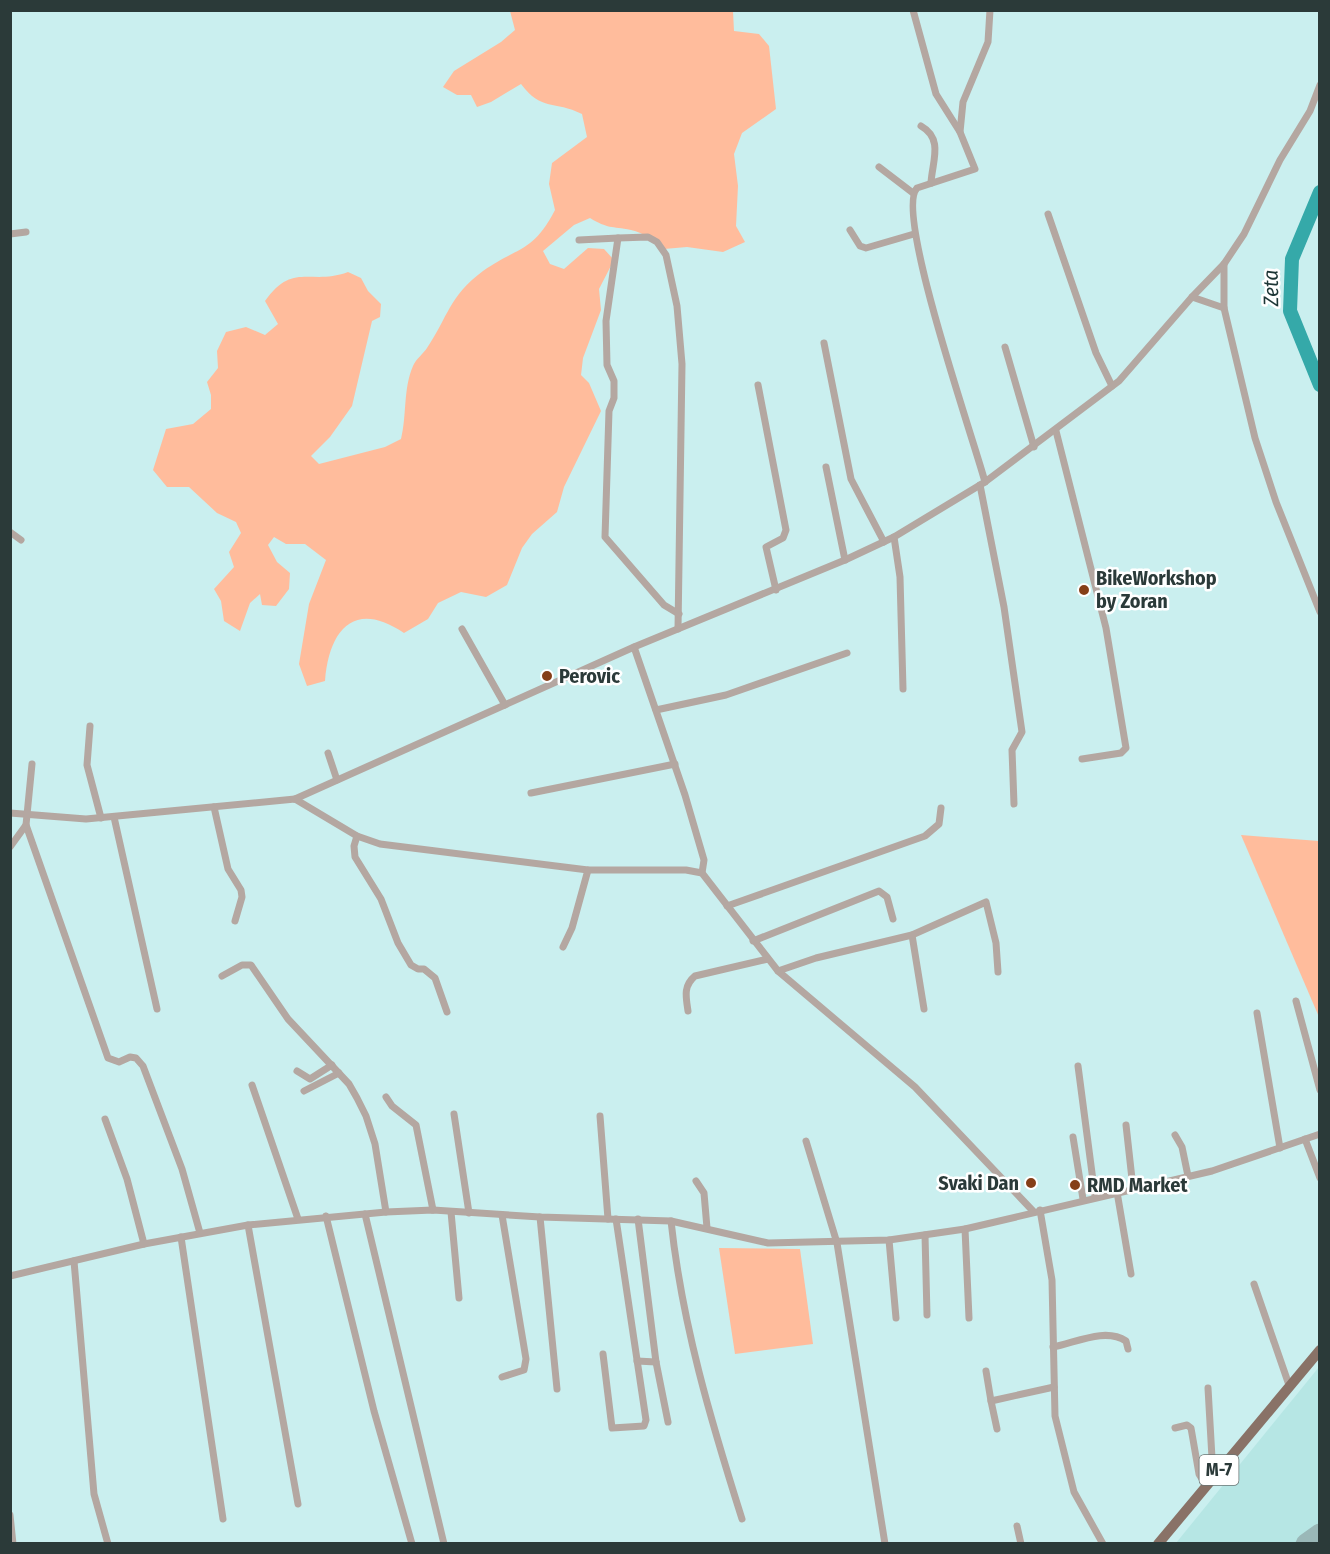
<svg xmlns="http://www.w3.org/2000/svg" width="1330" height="1554" font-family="'Fira Sans Condensed',sans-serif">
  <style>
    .built { fill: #b6e6e4 }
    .green { fill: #ffbc9c }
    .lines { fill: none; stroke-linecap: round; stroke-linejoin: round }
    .river { stroke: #35a9a9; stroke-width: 14 }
    .taxiway { stroke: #9ab8b8; stroke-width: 21 }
    .minor { stroke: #b4a7a1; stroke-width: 7 }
    .primary { stroke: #897267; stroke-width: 10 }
    .poi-dot { fill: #853f18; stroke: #fff; stroke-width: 2 }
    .labels { text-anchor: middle; stroke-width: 5; stroke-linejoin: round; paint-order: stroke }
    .shield { fill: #fff; stroke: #6b7574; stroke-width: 1.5 }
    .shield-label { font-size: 18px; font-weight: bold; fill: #2b3a39 }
    .poi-label { font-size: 20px; font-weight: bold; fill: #2b3a39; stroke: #fff; text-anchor: start }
    .water-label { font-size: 21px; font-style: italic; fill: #1d3636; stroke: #fff }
  </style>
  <rect width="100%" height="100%" fill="#caefef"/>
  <path class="built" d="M1319,1367V1543H1176Z"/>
  <g class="green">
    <path d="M510,11H733L734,31L759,34L769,46L776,109L742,133L734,154L738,186L736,226L745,242L723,252L687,247L664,249C654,241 644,233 631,230C611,226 608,229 590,218L574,225L543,251L550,264L564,269L588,248L604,249L614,260L599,289L601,310L583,358L581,375L589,383L601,411L564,487L557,512L532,534L522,548L507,585L486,597L461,592L438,603L428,619L404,633C354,599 329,630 325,681L307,686L299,664L309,604L326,560L305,544H286L274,537L268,545L277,562L290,573L289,589L276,606L262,605L260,594L250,603L240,631L224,621L221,601L214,589L234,567L229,552L241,533L236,522L217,513L189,487H167L153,470L166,429L193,424L211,409V395L207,382L218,368L217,351L226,332L246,327L265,335L278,324L265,301C293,261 311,286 348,272L361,278L368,291L381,304L380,317L372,321L352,406L330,437L311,456L319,464L385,447L401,439C407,415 403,389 413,366C416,359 423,354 427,348C448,317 449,296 483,271C518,246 532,254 555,210L549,184L552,163L587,137L582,114C554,100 542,112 521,84L491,102L477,107L471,95H457L443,87L454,71L501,42L515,30Z"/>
    <path d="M1241,835L1319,841V1017Z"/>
    <path d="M719,1248L800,1249L813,1344L735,1354Z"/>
  </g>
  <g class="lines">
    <path class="river" d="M1320,192L1292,259L1290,311L1320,385"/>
    <path class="taxiway" d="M1306,1544L1320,1534"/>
    <g class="minor">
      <path d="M913,10L936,94L960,132"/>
      <path d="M921,126C944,139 932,162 931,183"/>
      <path d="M879,167L913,193"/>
      <path d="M1048,214L1096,353L1112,386"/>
      <path d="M850,230L860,246L866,248L914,234"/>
      <path d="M10,234L26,232"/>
      <path d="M618,238L648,237L657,242L666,255L677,306L682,364L678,629"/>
      <path d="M579,240L618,238L606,321L607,365L614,381V398L609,411L605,537L664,605L679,614"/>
      <path d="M1224,264V308L1255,438L1276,502L1320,612"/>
      <path d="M1192,297L1224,308"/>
      <path d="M824,343L851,479L884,542"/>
      <path d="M1005,347L1034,447"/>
      <path d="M758,385L786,530L783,538L766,547L776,590"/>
      <path d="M1056,431L1106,628L1126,748L1121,753L1082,759"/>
      <path d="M826,467L845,560"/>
      <path d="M985,482C974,440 894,212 917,188L975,169L960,132L963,102L988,42L990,10"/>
      <path d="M980,485L1004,607L1022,732L1012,750L1014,804"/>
      <path d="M10,532L21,540"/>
      <path d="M894,537L900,577L903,689"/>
      <path d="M462,629L505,705"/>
      <path d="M634,647L685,795L704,860L702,873"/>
      <path d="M656,710L726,695L847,653"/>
      <path d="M90,726L87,765L101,818"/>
      <path d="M328,753L337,780"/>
      <path d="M531,793L675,764"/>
      <path d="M295,799L634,647L845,560L894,537L985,482L1119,381L1192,297L1224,264L1244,234L1280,160L1310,111L1320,85"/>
      <path d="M214,807L228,869L241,890L242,897L235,921"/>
      <path d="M10,813L86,819L295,799L357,836L380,844L588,870H686L702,873L778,971L915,1087L1033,1211"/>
      <path d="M114,817L157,1009"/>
      <path d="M26,825L108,1058L119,1062L130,1057L136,1058L143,1066L182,1169L200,1233"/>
      <path d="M357,836L354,846L355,857L381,899L398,943L411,965L418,969H424L435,978L447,1012"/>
      <path d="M10,847L26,825L32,764"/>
      <path d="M727,906L925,836L939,824L941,808"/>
      <path d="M912,935L924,1009"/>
      <path d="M753,941L879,891L887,897L893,919"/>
      <path d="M563,947L572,928L588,870"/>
      <path d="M778,971L816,958L912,935L986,902L996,943L998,972"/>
      <path d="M222,976L242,965H251L288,1019L349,1084L357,1098L366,1116L375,1144L386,1212"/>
      <path d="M1296,1001L1320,1090"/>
      <path d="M688,1011C686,997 683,986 695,976L768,959"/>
      <path d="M1257,1013L1280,1148"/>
      <path d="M1078,1066L1095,1196"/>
      <path d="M297,1071L310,1079L332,1065"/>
      <path d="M252,1085L298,1219"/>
      <path d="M304,1091L339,1073"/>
      <path d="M386,1097L392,1106L416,1125L433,1210"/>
      <path d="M454,1114L469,1213"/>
      <path d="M600,1116L608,1219"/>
      <path d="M105,1119L127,1179L144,1244"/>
      <path d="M1126,1125L1133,1188"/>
      <path d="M1175,1135L1182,1147L1188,1176"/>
      <path d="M1073,1137L1083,1199"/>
      <path d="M1305,1139L1320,1178"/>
      <path d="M806,1141L837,1243L885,1544"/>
      <path d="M696,1181L704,1193L707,1228"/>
      <path d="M1117,1192L1131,1274"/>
      <path d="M1040,1210L1052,1280L1055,1416L1074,1492L1103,1544"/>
      <path d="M451,1212L459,1298"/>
      <path d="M365,1214L444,1544"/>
      <path d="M326,1216L374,1411L412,1544"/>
      <path d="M540,1217L557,1389"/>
      <path d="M638,1219L656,1362L668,1422"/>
      <path d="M671,1221C682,1324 711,1421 742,1519"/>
      <path d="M248,1225L298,1504"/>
      <path d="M965,1229L969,1318"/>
      <path d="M925,1235L927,1315"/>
      <path d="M181,1237L223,1519"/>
      <path d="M889,1240L896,1318"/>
      <path d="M74,1261L94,1494L108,1544"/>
      <path d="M10,1276L144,1244L248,1225L386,1212L433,1210L540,1217L671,1221L768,1243L889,1240L965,1229L1212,1171L1320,1134"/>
      <path d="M1254,1284L1289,1385"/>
      <path d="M1053,1347C1075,1343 1105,1327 1126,1341L1128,1349"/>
      <path d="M603,1354L612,1428L644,1426L646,1420L616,1219"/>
      <path d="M637,1361L656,1362"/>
      <path d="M986,1371L991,1401L1054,1387"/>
      <path d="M502,1377L524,1370L526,1359L502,1215"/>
      <path d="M1208,1388L1212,1458L1221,1468"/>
      <path d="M991,1401L997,1429"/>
      <path d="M1175,1428L1187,1425L1191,1428L1199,1474L1206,1485"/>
      <path d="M10,1515L13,1544"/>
      <path d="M1017,1526L1021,1544"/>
    </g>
    <path class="primary" d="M1158,1544L1320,1350"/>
  </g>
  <g class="poi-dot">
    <circle cx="1084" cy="590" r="6"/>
    <circle cx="547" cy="676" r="6"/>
    <circle cx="1031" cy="1183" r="6"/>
    <circle cx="1075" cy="1185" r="6"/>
  </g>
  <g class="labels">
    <rect class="shield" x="1199.5" y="1455" width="39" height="30" rx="4.5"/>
    <g class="shield-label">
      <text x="1219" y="1476">M-7</text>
    </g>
    <g class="poi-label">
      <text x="1096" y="585">BikeWorkshop<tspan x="1096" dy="23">by Zoran</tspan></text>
      <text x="559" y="683">Perovic</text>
      <text x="1019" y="1190" text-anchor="end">Svaki Dan</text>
      <text x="1087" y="1192">RMD Market</text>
    </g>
    <g class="water-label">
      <text transform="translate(1271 288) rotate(-91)" y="7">Zeta</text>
    </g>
  </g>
  <rect width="1330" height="1554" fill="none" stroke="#2b3a39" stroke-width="24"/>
</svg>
